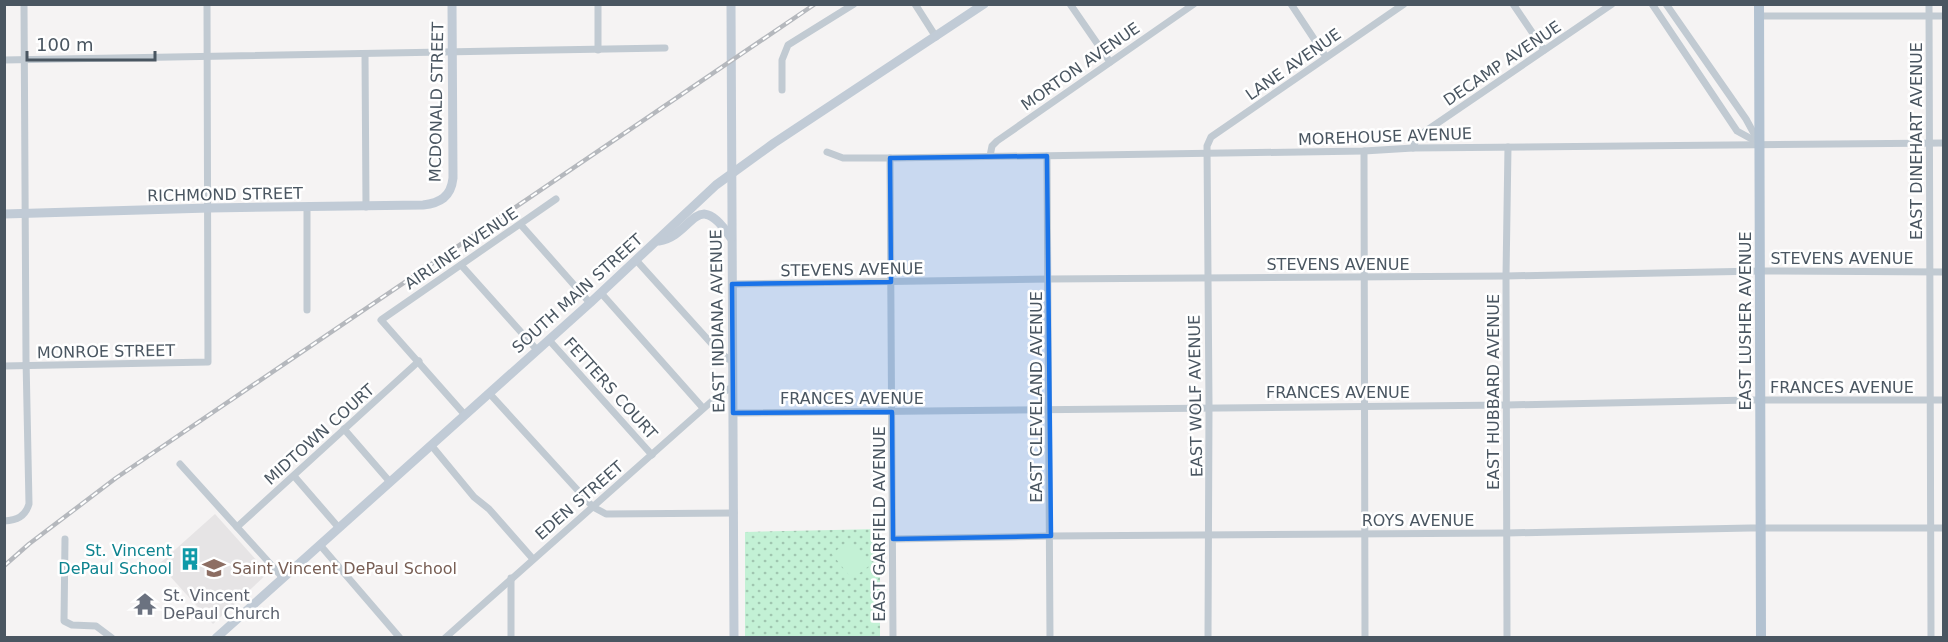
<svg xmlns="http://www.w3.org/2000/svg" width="1948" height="642" font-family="'DejaVu Sans',sans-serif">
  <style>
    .education { fill: #e6e4e5 }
    .grass { fill: url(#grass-dots) }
    .garden { fill: #c3f1d5 }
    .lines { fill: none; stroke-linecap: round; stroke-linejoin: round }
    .street { stroke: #c1cad2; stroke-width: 7 }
    .secondary { stroke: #c1cbd6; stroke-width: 9 }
    .primary { stroke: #b3c2d1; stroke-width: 10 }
    .rail-casing { stroke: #b5b8bd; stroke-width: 4.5 }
    .rail { stroke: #fff; stroke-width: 2; stroke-dasharray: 7; stroke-linecap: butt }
    .marked { fill: #1a73e8; fill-opacity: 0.2; stroke: #1a73e8; stroke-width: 4.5; stroke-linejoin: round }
    .labels { text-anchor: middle; stroke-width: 5; stroke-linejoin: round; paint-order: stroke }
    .street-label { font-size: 16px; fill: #4a5661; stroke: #fff }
    .culture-label { font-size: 16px; fill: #0d838f; stroke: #fff; text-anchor: end }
    .education-label { font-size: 16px; fill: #785e54; stroke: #fff; text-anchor: start }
    .worship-label { font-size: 16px; fill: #5b616d; stroke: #fff; text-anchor: start }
  </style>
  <defs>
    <pattern id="grass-dots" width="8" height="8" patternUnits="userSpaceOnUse" patternTransform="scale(1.5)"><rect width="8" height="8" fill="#c3f1d5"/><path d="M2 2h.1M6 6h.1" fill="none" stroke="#a0c6b0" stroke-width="1.8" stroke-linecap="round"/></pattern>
  </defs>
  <rect width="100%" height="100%" fill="#f5f3f3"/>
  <path class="education" d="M215,514L268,573L213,624L159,564Z"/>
  <path class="grass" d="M880,529V637H745V532Z"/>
  <path class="garden" d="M848,541L869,566L852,579L832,554Z"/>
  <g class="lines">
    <g class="street">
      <path d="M598,4V50"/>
      <path d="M915,4L936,37"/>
      <path d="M1070,4L1110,62"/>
      <path d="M1291,4L1326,57"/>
      <path d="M1513,4L1544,50"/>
      <path d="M1652,4L1737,131L1757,142"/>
      <path d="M1666,4L1746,119L1758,141"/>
      <path d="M1929,4L1931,638"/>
      <path d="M1759,16H1944"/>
      <path d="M365,54L366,207"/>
      <path d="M4,60L665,48"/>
      <path d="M782,90V60L788,45L854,4"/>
      <path d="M1413,148L1417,137L1612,4"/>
      <path d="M1364,151L1365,638"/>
      <path d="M827,152L843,158H890L1364,151L1413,148L1944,143"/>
      <path d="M990,156L992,146L997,141L1194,4"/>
      <path d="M1047,156L1050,638"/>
      <path d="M890,158L893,638"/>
      <path d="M307,207V310"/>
      <path d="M521,225L590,303"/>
      <path d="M636,260L720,353L733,362"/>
      <path d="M461,265L537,350"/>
      <path d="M732,284L1049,279L1506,276L1760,271L1944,272"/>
      <path d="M601,293L703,408"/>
      <path d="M549,340L652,455"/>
      <path d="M4,366L208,362L207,4"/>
      <path d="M489,393L593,507L606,514L734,513"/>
      <path d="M733,413L1507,405L1750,400H1944"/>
      <path d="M465,415L381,320L556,199"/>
      <path d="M344,429L390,482"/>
      <path d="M431,445L474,497L489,509L533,559"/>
      <path d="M180,464L283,578"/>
      <path d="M294,476L339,528"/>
      <path d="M4,521C17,520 25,517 29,504L26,359L24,4"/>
      <path d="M237,527L419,361"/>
      <path d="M65,539L64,621L72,625L96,626L112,638"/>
      <path d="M893,539L1051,536L1507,533L1750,528H1944"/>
      <path d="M320,545L400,638"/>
      <path d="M511,578V638"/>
      <path d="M445,638L721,393L733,387"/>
      <path d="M1208,638L1209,406L1207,146L1211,137L1404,4"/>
      <path d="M1507,638L1506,276L1508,147"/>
    </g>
    <g class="secondary">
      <path d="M731,4L734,638"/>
      <path d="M4,214L209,208L423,205C440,203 451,197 453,178L452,4"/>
      <path d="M659,241C693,236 696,185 731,238"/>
      <path d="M216,638L590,303L716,185L774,143L984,4"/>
    </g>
    <path class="primary" d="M1759,4L1761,638"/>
    <g class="rail-casing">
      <path id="rail" d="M4,566L29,544L116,478L815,4"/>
    </g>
    <use href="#rail" class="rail"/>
  </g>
  <path class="marked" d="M1047,156L1051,536L893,539L892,412L733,413L732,284L891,282L890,158Z"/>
  <defs>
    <g id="building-bare" transform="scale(1.8)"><path d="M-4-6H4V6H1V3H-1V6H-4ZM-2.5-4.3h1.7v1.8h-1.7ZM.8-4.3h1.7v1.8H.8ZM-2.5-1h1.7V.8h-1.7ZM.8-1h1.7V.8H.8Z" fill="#0f9aa8" stroke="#fff" stroke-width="2.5" paint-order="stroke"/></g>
    <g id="school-bare" transform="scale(1.8)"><path d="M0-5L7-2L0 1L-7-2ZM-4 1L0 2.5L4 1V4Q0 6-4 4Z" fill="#8d6e63" stroke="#fff" stroke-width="2.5" paint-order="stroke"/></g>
    <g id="temple-bare" transform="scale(1.8)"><path d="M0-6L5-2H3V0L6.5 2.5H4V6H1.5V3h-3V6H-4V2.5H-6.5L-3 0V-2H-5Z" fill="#6b7280" stroke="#fff" stroke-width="2.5" paint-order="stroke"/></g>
  </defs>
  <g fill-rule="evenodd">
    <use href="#building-bare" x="190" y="559"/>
    <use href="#school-bare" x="214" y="568"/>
    <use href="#temple-bare" x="145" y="604"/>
  </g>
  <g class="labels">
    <g class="street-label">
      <text transform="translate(1502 63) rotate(-34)" y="6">DECAMP AVENUE</text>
      <text transform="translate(1293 64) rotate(-35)" y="6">LANE AVENUE</text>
      <text transform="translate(1080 66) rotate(-35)" y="6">MORTON AVENUE</text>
      <text transform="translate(436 102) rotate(-89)" y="6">MCDONALD STREET</text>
      <text transform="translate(1385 136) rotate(-2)" y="6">MOREHOUSE AVENUE</text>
      <text transform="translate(1916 141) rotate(-90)" y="6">EAST DINEHART AVENUE</text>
      <text transform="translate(225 194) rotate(-1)" y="6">RICHMOND STREET</text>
      <text transform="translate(461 248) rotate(-34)" y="6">AIRLINE AVENUE</text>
      <text x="1842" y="264">STEVENS AVENUE</text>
      <text x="1338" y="270">STEVENS AVENUE</text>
      <text transform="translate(852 269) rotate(-1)" y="6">STEVENS AVENUE</text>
      <text transform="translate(577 293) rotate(-42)" y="6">SOUTH MAIN STREET</text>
      <text transform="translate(717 321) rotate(-91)" y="6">EAST INDIANA AVENUE</text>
      <text transform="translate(1745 321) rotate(-90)" y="6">EAST LUSHER AVENUE</text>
      <text transform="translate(106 351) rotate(-1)" y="6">MONROE STREET</text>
      <text x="1842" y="393">FRANCES AVENUE</text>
      <text transform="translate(611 388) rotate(48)" y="6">FETTERS COURT</text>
      <text x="1338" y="398">FRANCES AVENUE</text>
      <text transform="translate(1493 392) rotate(-90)" y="6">EAST HUBBARD AVENUE</text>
      <text transform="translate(1195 396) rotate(-91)" y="6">EAST WOLF AVENUE</text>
      <text transform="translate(1036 397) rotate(-90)" y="6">EAST CLEVELAND AVENUE</text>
      <text x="852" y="404">FRANCES AVENUE</text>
      <text transform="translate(319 434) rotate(-42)" y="6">MIDTOWN COURT</text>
      <text transform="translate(579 500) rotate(-41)" y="6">EDEN STREET</text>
      <text x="1418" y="526">ROYS AVENUE</text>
      <text transform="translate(879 524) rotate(-90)" y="6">EAST GARFIELD AVENUE</text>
    </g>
    <g class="culture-label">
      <text x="172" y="556">St. Vincent<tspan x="172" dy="18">DePaul School</tspan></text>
    </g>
    <g class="education-label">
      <text x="232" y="574">Saint Vincent DePaul School</text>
    </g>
    <g class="worship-label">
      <text x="163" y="601">St. Vincent<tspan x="163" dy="18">DePaul Church</tspan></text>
    </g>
  </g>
  <rect width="1948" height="642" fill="none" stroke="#4a5661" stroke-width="12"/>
  <path d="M27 51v9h128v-9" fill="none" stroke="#4a5661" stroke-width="3"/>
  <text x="36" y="51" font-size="18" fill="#4a5661" stroke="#ffffff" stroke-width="4.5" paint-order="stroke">100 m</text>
</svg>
